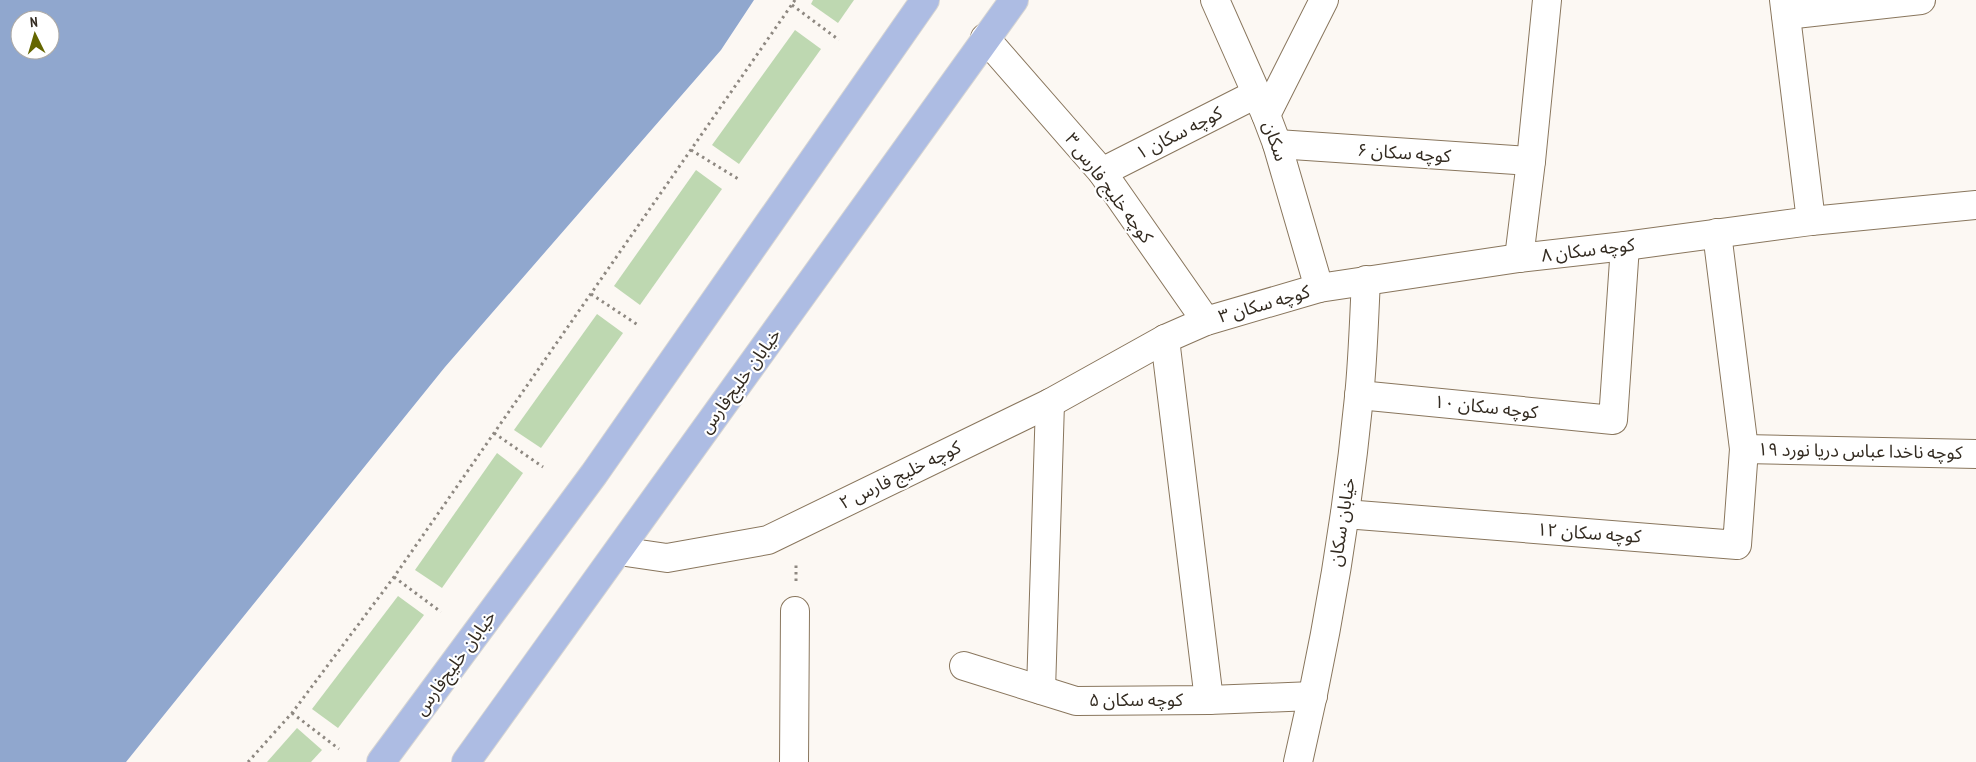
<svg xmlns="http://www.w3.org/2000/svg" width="1976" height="762" font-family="'PT Sans Narrow','Noto Sans Arabic',sans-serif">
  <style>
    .green { fill: #bed8b1 }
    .water { fill: #90a7ce; fill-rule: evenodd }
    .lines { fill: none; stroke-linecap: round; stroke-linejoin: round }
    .minor-casing { stroke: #89765d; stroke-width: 30 }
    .major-casing { stroke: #d6d5d3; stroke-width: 30 }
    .path { stroke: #8e8881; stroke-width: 3; stroke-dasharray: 2.5 4; stroke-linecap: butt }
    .minor { stroke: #fff; stroke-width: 28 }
    .major { stroke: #adbce3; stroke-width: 28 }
    .labels { text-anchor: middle; stroke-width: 4.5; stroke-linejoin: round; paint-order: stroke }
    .street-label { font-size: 18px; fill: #332b21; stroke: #fff }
  </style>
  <rect width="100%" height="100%" fill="#fcf8f3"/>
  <g class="green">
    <path d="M813,0H854L838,23L811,4Z"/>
    <path d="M795,30L821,49L739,164L712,145Z"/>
    <path d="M696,170L722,189L640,305L614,286Z"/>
    <path d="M597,314L623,333L541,448L514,430Z"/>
    <path d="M497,453L523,473L442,588L415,570Z"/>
    <path d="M398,596L424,615L338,728L312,709Z"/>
    <path d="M297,728L322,750L311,762H267Z"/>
  </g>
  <path class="water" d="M0,0H754L721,50L445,367L126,762H0ZM20,20H50V50H20Z"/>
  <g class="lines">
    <g class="minor-casing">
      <g id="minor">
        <path d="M1215,0L1266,115L1277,144L1319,288"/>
        <path d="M1784,0L1811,221"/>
        <path d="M1786,15L1921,0"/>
        <path d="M985,38L1102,172L1206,321"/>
        <path d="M1266,115L1324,0"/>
        <path d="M1277,144L1531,161"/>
        <path d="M1102,172L1256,94"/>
        <path d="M1519,258L1531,161L1547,0"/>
        <path d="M1165,339L1209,700"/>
        <path d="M1359,395L1613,420L1625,246"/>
        <path d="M1744,449L1976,454"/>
        <path d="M1345,514L1737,545L1744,449L1717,233"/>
        <path d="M619,551L667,558L768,540L1050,403L1165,339L1206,321L1319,288L1519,258L1625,246L1811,221L1976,205"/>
        <path d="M964,666L1076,701L1209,700L1313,696"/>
        <path d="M1041,690L1050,403"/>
        <path d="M794,762L795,611"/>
        <path d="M1298,762C1326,642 1347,519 1359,397C1363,358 1364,318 1366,280"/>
      </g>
    </g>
    <g class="major-casing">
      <g id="major">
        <path d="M381,762L594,474L925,0"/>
        <path d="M466,762L1014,0"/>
      </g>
    </g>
    <g class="path">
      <path d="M792,5L839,40"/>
      <path d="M691,150L740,180"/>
      <path d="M591,294L638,325"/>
      <path d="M494,433L543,467"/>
      <path d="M394,577L441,612"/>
      <path d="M796,581V562"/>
      <path d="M292,713L339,749"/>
      <path d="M248,762L292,713L394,577L795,0"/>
    </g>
    <use href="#minor" class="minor"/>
    <use href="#major" class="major"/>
  </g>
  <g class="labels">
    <g class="street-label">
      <text transform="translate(1179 133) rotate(-27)" y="6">کوچه سکان ۱</text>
      <text transform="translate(1275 141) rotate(71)" y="6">سکان</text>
      <text transform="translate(1404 153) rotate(4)" y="6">کوچه سکان ۶</text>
      <text transform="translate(1109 188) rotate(53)" y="6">کوچه خلیج فارس ۳</text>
      <text transform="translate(1588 250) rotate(-7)" y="6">کوچه سکان ۸</text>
      <text transform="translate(1264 304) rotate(-16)" y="6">کوچه سکان ۳</text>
      <text transform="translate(740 381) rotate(-54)" y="6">خیابان خلیج‌فارس</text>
      <text transform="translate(1486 407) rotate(6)" y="6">کوچه سکان ۱۰</text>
      <text transform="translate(1860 451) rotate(1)" y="6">کوچه ناخدا عباس دریا نورد ۱۹</text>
      <text transform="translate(900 475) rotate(-26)" y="6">کوچه خلیج فارس ۲</text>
      <text transform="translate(1342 522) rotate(-81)" y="6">خیابان سکان</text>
      <text transform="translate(1589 533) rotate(4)" y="6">کوچه سکان ۱۲</text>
      <text transform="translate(455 663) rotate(-54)" y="6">خیابان خلیج‌فارس</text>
      <text x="1136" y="706">کوچه سکان ۵</text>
    </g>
  </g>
  <g transform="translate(35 35) rotate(355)"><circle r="24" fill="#ffffff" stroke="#adaaa6"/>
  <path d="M0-4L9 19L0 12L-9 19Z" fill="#646600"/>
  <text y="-8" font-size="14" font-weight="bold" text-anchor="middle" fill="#332b21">N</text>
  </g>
</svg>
